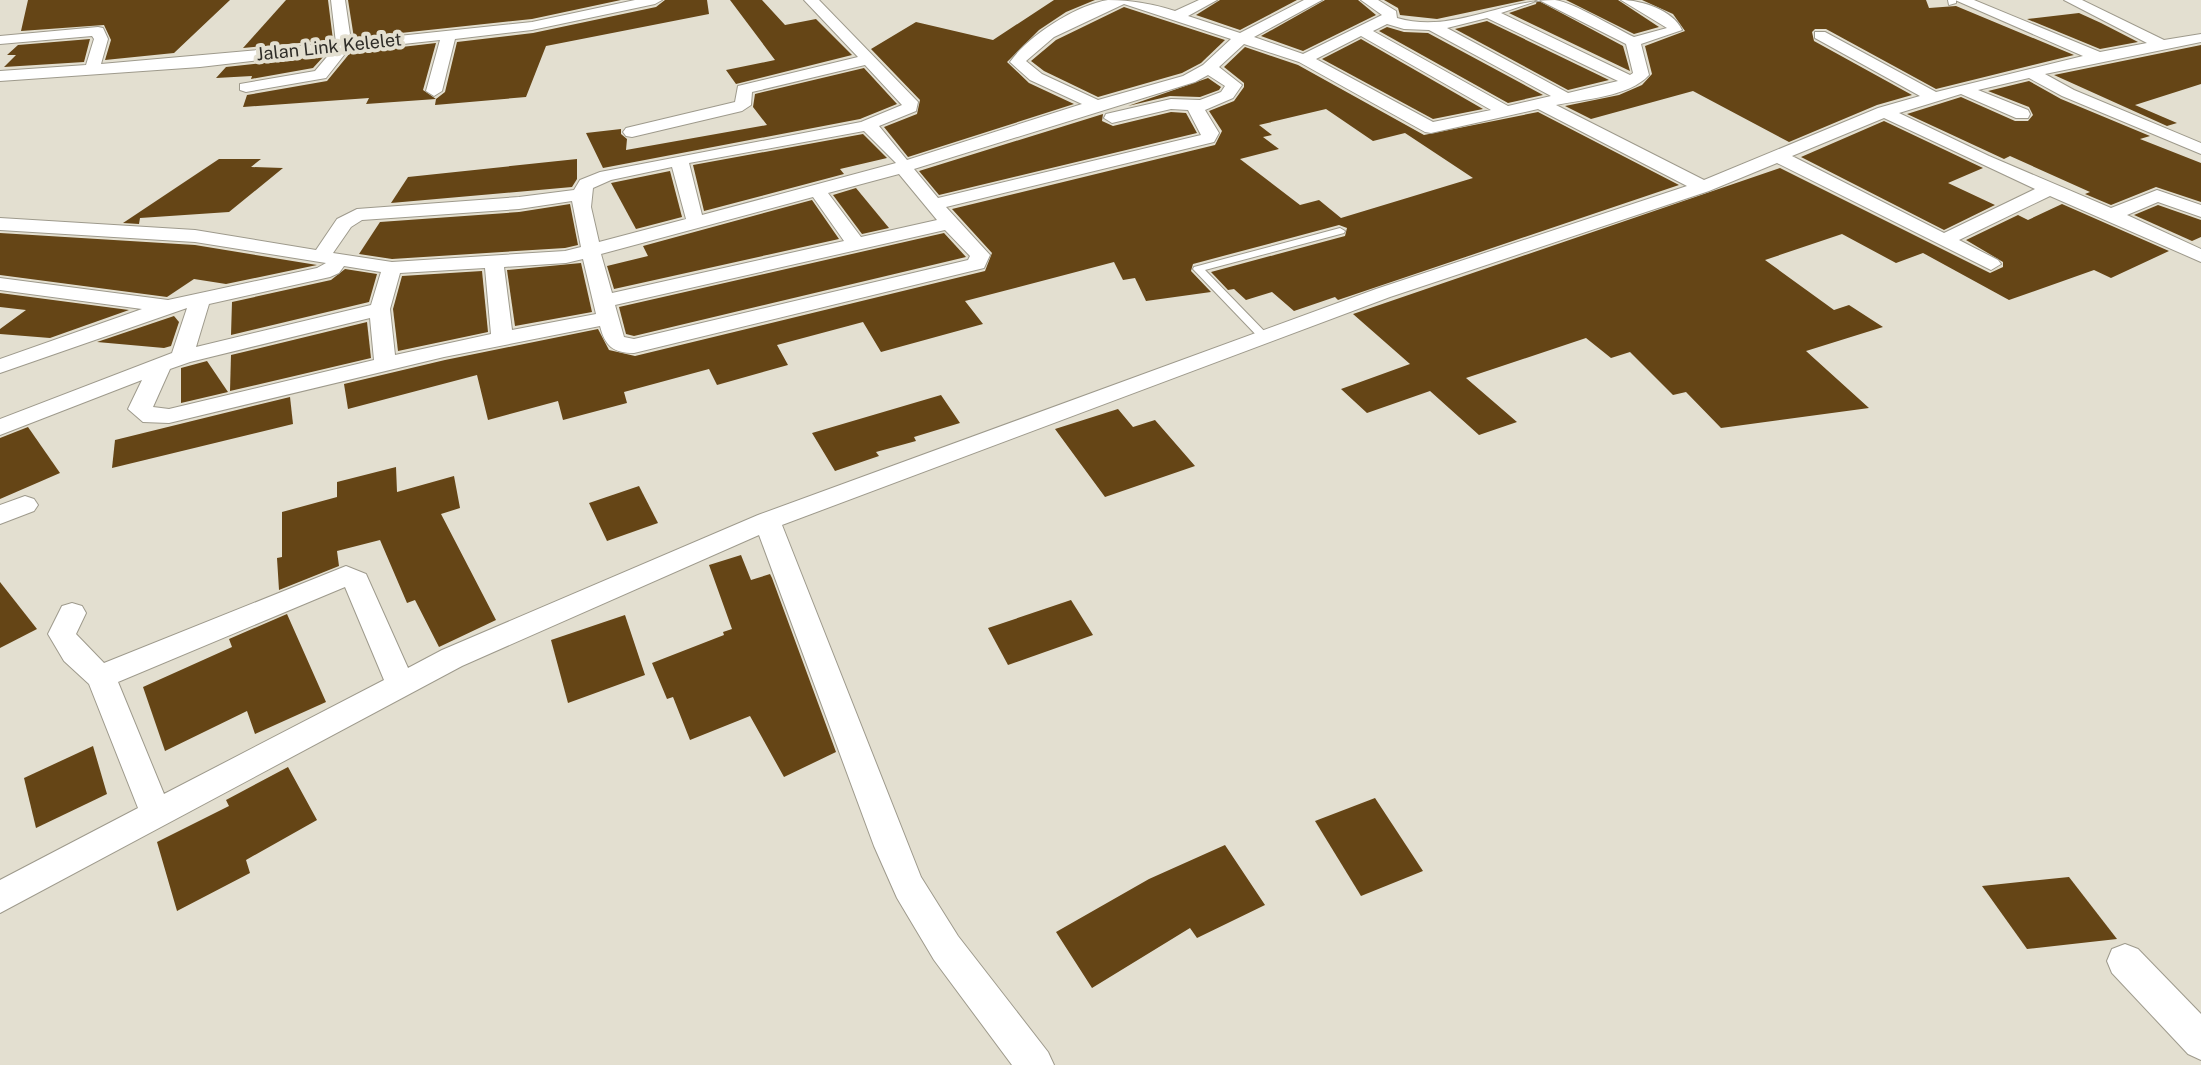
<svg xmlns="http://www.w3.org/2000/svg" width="2201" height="1065" font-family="'Public Sans',sans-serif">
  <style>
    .building { fill: #654516; fill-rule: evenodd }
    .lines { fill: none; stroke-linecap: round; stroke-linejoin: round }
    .lane-casing { stroke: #9e9a8c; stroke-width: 2 }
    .street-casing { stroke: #9e9a8c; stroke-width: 2 }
    .lane { fill: #fff; fill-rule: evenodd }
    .street { fill: #fff; fill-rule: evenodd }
    .labels { text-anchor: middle; stroke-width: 8; stroke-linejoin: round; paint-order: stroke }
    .far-street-label { font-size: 18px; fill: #2f2d28; stroke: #e3dfd0 }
  </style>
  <rect width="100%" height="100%" fill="#e3dfd0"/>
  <g class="building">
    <path d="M28,0H230L174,53L105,60L111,40L104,25L21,31Z"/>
    <path d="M286,0H328L333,40L243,48Z"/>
    <path d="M348,0H621L532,19L354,38Z"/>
    <path d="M665,0H707L709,14L546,46L526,97L435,105L436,99L445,92L457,42L533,33L656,7Z"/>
    <path d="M730,0H762L785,25L816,19L852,55L736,84L726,70L775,60Z"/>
    <path d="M1054,0H1095L1066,12L1039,30L1007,62L1029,83L1074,104L908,157L884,127L917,114L920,100L871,49L916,22L993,40Z"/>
    <path d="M1220,0H1297L1240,30L1196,15Z"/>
    <path d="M1325,0H1358L1376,15L1303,51L1261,36Z"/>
    <path d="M1384,0H1526L1437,19L1400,15L1398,8Z"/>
    <path d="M1537,0L1623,46L1630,71L1509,13L1536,4Z"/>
    <path d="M1566,0H1618L1659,27L1634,34Z"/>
    <path d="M1642,0H1926L1929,8L1956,6L2074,55L1936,89L1826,29H1815L1812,32L1814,41L1912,95L1877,105L1789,142L1693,91L1591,119L1565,106L1619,95L1642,85L1652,74L1645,46L1685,31L1673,14Z"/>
    <path d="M1124,7L1225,40L1201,63L1182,73L1098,97L1044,71L1031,61L1056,40Z"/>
    <path d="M2079,13L2101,23L2138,42L2100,49L2027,19Z"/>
    <path d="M1487,21L1609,80L1568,90L1455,29Z"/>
    <path d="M1387,27L1404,32L1428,33L1543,95L1508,103L1379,31Z"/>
    <path d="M90,39L84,62L4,67L16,55H7L18,45Z"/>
    <path d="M1361,39L1483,109L1433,119L1322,59Z"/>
    <path d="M436,43L423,90L436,99L366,104L369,98L243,107L247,95L327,81L350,53Z"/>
    <path d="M2201,45V84L2135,105L2177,123L2167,126L2054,75Z"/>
    <path d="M1245,47L1298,65L1424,135L1538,112L1679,185L1338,300L1335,297L1294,311L1272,292L1246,300L1234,289L1228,290L1211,272L1345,236L1347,228L1339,225L1193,264L1191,271L1211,292L1146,301L1135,278L1123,280L1114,262L965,301L983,324L881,352L863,322L777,345L788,365L717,385L709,369L624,392L627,403L563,420L558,401L488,420L477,375L348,409L344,384L445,360L598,329L609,350L635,356L985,271L992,253L952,209L1215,145L1222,131L1209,111L1234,101L1244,87V83L1224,67ZM1326,109L1373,141L1405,133L1473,178L1341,218L1319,200L1300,205L1240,159L1279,149L1263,137L1272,135L1259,125Z"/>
    <path d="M324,56L313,68L251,79L252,76L216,78L226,67Z"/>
    <path d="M864,68L897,104L860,119L603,168L586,133L621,129V134L627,139L626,150L767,125L753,107L755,94Z"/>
    <path d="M1208,78L1221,87L1219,90L1200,97L1170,96L1128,106Z"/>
    <path d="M2029,81L2061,99L2150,136L2140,139L2201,163V202L2156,187L2111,205L2085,194L2090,192L2010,156L2004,159L1907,114L1961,97L2015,121H2028L2033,115L2029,107L1988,91Z"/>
    <path d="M1171,112L1186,113L1197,133L939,195L919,171L1103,114L1102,121L1113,126Z"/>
    <path d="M1884,121L1983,168L1948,183L1995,205L1944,230L1801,157Z"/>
    <path d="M863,134L887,158L840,169L844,174L704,211L693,165Z"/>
    <path d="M219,159H261L251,167L283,168L229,212L140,218L139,224L123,223Z"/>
    <path d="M577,159V179L572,187L391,203L408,177Z"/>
    <path d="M1780,168L1990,273L2003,267V262L1966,240L2018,215L2028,220L2062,204L2169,251L2111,278L2094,270L2009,300L1923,253L1896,263L1842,234L1765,260L1834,310L1849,305L1883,327L1806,351L1869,408L1721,428L1686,392L1673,395L1630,352L1611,358L1586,338L1466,378L1517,422L1479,435L1430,391L1367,413L1341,389L1410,364L1353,314Z"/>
    <path d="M670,171L682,217L636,229L611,183Z"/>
    <path d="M856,188L889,228L862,234L833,195Z"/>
    <path d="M812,200L839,239L614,289L607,266L648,256L643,246Z"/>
    <path d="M570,204L578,245L565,248L392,259L359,254L380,222L519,212Z"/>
    <path d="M2158,205L2201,220V237L2192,241L2134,215Z"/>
    <path d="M0,233L195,245L317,265L226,284L194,279L167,297L0,275Z"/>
    <path d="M944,233L966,257L634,336L626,334L619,307Z"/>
    <path d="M581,263L592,312L515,326L507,270Z"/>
    <path d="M345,269L377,274L369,302L231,335L232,302L331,280Z"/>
    <path d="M482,271L488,332L398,351L393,309L402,276Z"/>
    <path d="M0,293L129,310L50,338L0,334V329L26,310L0,307Z"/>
    <path d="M174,316L179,322L171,346L164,348L97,342Z"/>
    <path d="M367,322L371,358L230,391L231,355Z"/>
    <path d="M207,361L228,392L181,403V368Z"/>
    <path d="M941,395L960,423L914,437L916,441L876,452L879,456L835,471L812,433Z"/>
    <path d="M290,397L293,424L112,468L115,440Z"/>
    <path d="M1118,409L1133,427L1155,420L1195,466L1105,497L1055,429Z"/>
    <path d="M28,427L60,473L0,499V438Z"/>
    <path d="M396,467L397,492L454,476L460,508L441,514L496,620L439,647L415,600L407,603L380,540L337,551L339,566L279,590L277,558L282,557V512L337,497V482Z"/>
    <path d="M639,486L658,523L607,541L589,503Z"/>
    <path d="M741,555L751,580L770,574L772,578L836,752L784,777L750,716L690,740L673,697L667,699L652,663L724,635L723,632L732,629L709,565Z"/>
    <path d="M0,582L37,629L0,648Z"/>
    <path d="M1071,600L1093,635L1008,665L988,628Z"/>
    <path d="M287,614L326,702L255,734L247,711L165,751L143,687L232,647L229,639Z"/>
    <path d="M625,615L645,675L568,703L551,640Z"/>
    <path d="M93,746L107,794L36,828L24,778Z"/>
    <path d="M288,767L317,820L246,860L250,873L177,911L157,842L229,806L226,800Z"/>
    <path d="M1375,798L1423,871L1361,896L1315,821Z"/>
    <path d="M1225,845L1265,905L1197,938L1190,928L1092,988L1056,932L1149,879Z"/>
    <path d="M2069,877L2117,939L2027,949L1982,886Z"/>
  </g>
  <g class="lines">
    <g class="lane-casing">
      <g id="lane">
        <path d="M1948,0H1956V3L1949,5Z"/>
        <path d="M1340,228L1345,231L1344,233L1205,270L1270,337V341H1262L1193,269L1194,267Z"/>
      </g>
    </g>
    <g class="street-casing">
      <g id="street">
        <path d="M331,0H345L351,41L532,22L635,0H662L655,4L532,30L455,39L442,91L434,96L426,91L440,40L348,50L326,78L246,92L240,90V84L315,71L331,52L200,67L0,81V71L86,65L94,39L92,36L0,44V36L98,27L103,28L108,39L101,64L336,43Z"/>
        <path d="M804,0H819L918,102L916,111L879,126L907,160L1082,104L1030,80L1010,62C1028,36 1076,5 1108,0C1132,0 1153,4 1175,11L1199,0H1217L1188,16L1240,33L1304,0H1322L1254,37L1303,54L1382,15L1361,0H1378L1396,11L1397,18C1452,34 1500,0 1555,0C1575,3 1615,28 1634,37L1667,28L1621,0C1641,0 1673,10 1682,30L1641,44L1649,75C1629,97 1584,99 1556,105L1704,180L1878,108L1920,96L1815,38V32H1825L1936,92L2083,56L1955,0H1974L2100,52L2147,43L2064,0H2082L2164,40L2201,34V42L2045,74L2074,90L2201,143V154L2062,96L2029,78L1978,90L2028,110L2030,114L2028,118H2016L1961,94L1899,113L1989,156L2111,208L2157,190L2201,205V217L2158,202L2127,215L2201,249V262L2050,196L1959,240L1998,260L2001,264L1991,270L1777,163L1709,191L1390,297L782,525L921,877L958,936L1048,1052L1054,1065H1012L934,960L897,898L874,846L759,535L462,666L0,913V880L138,808L89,684L64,661L48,634L62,606L72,603L82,606L86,613L76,634L104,663L346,566L366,574L408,668L442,650L758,515L1376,289L1687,186L1538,109L1431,133L1425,132L1299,62L1244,44L1219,67L1242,85L1233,98L1205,110L1219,133L1214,142L946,207L990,255L984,268L634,353C613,353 605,346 600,326L444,357L169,423L143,422L128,409L142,380L0,435V419L172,353L187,308L0,373V359L142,309L0,290V278L168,300L317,268L326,263L195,242L0,230V218L195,230L316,250L337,219L357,209L519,197L574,190L580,180L600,172L861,122L902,105L865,65L752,92L751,105L742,111L632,137L626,136L623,132L626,128L735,102L738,86L858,57ZM1539,0L1626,44L1633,73L1630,75L1501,13ZM1124,4L1231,39L1203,65L1183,76L1098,100L1042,74L1026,61L1054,37ZM1487,18L1618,81L1568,93L1447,28ZM1387,24L1404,29L1429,30L1551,96L1508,106L1373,31ZM1361,36L1491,110L1433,122L1316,59ZM1208,75L1225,86L1221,92L1200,100L1171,99L1106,114L1104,118L1112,123L1171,109L1188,110L1201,135L938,198L914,169L1195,82ZM1884,118L2035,189L1944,233L1792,156ZM864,131L896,163L702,215L689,163ZM672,167L686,219L599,242L591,207L593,188L611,180ZM899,174L937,220L861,237L828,193ZM813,197L844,241L612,293L601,254ZM572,201L581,247L565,251L392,262L333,253L351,227L362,220L519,209ZM945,230L970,256L968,260L634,339L624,337L615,305ZM583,259L596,314L512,330L504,267L566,263ZM344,266L381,272L371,305L196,347L209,304L330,277L339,273ZM485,268L491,334L395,355L390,309L400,273ZM370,318L374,360L169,409L153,407L170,369L190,362ZM345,587L384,680L164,794L118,682Z"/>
        <path d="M25,496L34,499L38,505L34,511L0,524V505Z"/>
        <path d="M2125,944L2138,949L2201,1014V1060L2188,1054L2112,973L2107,961L2112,949Z"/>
      </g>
    </g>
    <use href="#lane" class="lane"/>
    <use href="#street" class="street"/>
  </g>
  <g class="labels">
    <g class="far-street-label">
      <text transform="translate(329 47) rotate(-6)" y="6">Jalan Link Kelelet</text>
    </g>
  </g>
</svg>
